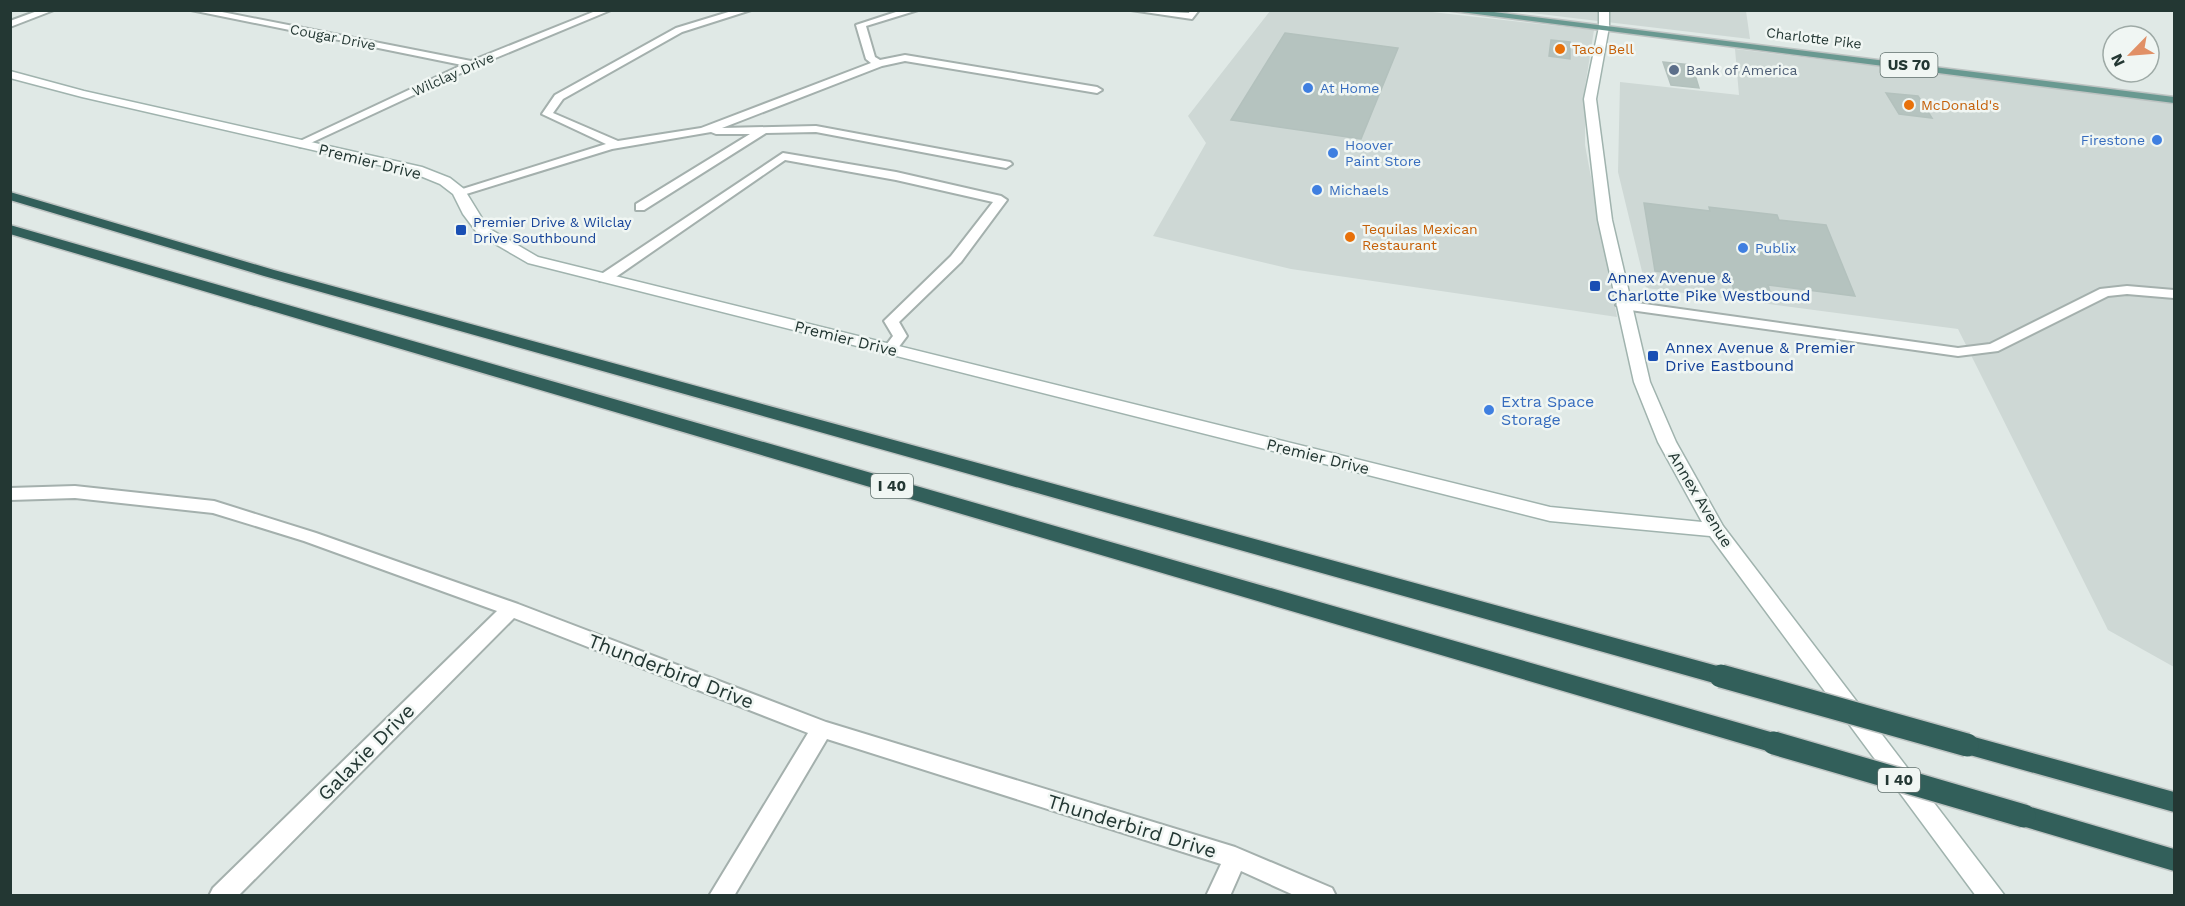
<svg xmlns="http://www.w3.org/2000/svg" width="2185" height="906" font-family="'Work Sans',sans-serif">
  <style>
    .built { fill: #ced8d5 }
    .building { fill: #b5c3bf; stroke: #b3c1bd; stroke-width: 1.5 }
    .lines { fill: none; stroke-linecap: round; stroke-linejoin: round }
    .street-casing { stroke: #a4b0ad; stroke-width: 4 }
    .secondary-casing { stroke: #a0b3ae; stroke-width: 3 }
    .primary-casing { stroke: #bdc3c2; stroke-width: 3 }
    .highway-casing { stroke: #bdc3c2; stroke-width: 3 }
    .street { fill: #fff; fill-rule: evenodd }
    .secondary { fill: #fff; fill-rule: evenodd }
    .primary { fill: #699991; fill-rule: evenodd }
    .highway { fill: #325f5a; fill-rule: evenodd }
    .highway-bridge-casing { stroke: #bdc3c2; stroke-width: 26; stroke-linecap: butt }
    .highway-bridge { stroke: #325f5a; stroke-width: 23 }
    .food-dot { fill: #e8710a; stroke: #f0f6f3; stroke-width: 2 }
    .service-dot { fill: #5c6f8a; stroke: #f0f6f3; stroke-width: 2 }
    .shop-dot { fill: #3f7fe0; stroke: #f0f6f3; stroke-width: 2 }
    .transit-dot { fill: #1a4fb4; stroke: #f0f6f3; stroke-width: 2 }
    .labels { text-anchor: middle; stroke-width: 5; stroke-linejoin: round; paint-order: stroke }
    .far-street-label { font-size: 14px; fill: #233733; stroke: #f0f6f3 }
    .far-food-label { font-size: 14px; fill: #c56008; stroke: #f0f6f3; text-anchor: start }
    .far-service-label { font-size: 14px; fill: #4e5e75; stroke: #f0f6f3; text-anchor: start }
    .far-shop-label { font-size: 14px; fill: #366cbe; stroke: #f0f6f3; text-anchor: start }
    .far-transit-label { font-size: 14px; fill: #164399; stroke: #f0f6f3; text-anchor: start }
    .shield { fill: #f0f6f3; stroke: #60706d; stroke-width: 1.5 }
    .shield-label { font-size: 15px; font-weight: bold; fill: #233733 }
    .street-label { font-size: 16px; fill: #233733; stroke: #f0f6f3 }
    .transit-label { font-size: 16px; fill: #164399; stroke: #f0f6f3; text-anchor: start }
    .shop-label { font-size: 16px; fill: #366cbe; stroke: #f0f6f3; text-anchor: start }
    .near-street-label { font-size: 20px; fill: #233733; stroke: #f0f6f3 }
  </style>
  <rect width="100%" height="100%" fill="#e0e9e6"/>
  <g class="built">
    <path d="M1270,11H1423L1594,30L1585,87V145L1617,317L1291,269L1153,236L1206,143L1188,116Z"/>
    <path d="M1516,11H1746L1750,39L1573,18Z"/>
    <path d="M1735,49L2174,102V667L2108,630L1958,329L1646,288L1618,172L1620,82L1739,95Z"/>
  </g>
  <g class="building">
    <path d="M1285,33L1398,48L1361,139L1231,120Z"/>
    <path d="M1551,40L1570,42V59L1549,56Z"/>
    <path d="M1663,62L1692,65L1699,88L1671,85Z"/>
    <path d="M1886,93L1918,96L1932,118L1899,114Z"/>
    <path d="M1644,203L1710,211L1709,207L1777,215L1779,220L1826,225L1855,296L1768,285L1771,295L1734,290L1731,281L1655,271Z"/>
  </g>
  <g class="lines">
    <g class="street-casing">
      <g id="street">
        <path d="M40,10H54L10,27V21Z"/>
        <path d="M191,10H212L471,61L598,10H611L476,66L302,147L298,146V142L462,65Z"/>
        <path d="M735,10H751L682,32L563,99L553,113L618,141L701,128L871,63L866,59L856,25L902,10H918L866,26L875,57L880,60L905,55L1097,87L1102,90L1097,93L905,61L882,66L722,128L816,126L1010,162L1012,164L1006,168L816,132L766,133L644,210H636V204L750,134H716L711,132L612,149L463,195H455L453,192L606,144L542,114L555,95L676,28Z"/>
        <path d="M1131,10L1189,13L1190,10H1199L1192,19Z"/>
        <path d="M783,153L896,172L1001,196L1007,200L961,262L899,322L907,336L895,352L890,353L883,349L893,336L884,321L951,256L993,202L896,180L785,160L610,281H600V275Z"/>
        <path d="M2127,286L2174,290V298L2127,294L2108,296L1998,351L1958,356L1623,309L1616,305L1623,301L1958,348L1990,344L2100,289Z"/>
        <path d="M75,486L214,501L316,533L518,604L826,722L1235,847L1332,888L1336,896H1296L1241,871L1230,896H1206L1221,864L827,739L734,896H709L808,733L514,618L238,896H209L213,888L497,611L304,541L213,513L75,498L10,500V488Z"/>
      </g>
    </g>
    <g class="secondary-casing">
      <path id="secondary" d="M1599,10H1609V27L1596,99L1612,220L1650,382L1676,442L1723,526L2005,896H1976L1710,536L1550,521L528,263L478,234L463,214L453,194L440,184L413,173L82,97L10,78V71L84,91L422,167L450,178L464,189L488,228L538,257L1550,507L1702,522L1658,442L1634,382L1598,220L1584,99L1599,27Z"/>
    </g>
    <g class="primary-casing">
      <path id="primary" d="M1445,10H1478L2174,97V103Z"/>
    </g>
    <g class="highway-casing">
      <g id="highway">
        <path d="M10,192L274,270L1721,667L1729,670L1732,676L1729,682L1721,685L264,276L10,200Z"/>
        <path d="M10,225L1774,733L1782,736L1786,743L1782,750L1774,753L10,234Z"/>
        <path d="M1967,735L2174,792V812L1959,752L1955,745L1959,738Z"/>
        <path d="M2024,805L2174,849V871L2015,824L2012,816L2015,808Z"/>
      </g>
    </g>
    <use href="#street" class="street"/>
    <use href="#secondary" class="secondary"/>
    <use href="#primary" class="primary"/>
    <use href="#highway" class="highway"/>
    <g class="highway-bridge-casing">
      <g id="highway-bridge">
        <path d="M1721,676L1967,745"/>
        <path d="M1774,743L2024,816"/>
      </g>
    </g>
    <use href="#highway-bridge" class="highway-bridge"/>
  </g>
  <g class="food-dot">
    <circle cx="1560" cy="49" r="6"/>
    <circle cx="1909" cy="105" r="6"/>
    <circle cx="1350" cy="237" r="6"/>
  </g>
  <circle class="service-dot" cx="1674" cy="70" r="6"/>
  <g class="shop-dot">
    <circle cx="1308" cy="88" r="6"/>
    <circle cx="2157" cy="140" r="6"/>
    <circle cx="1333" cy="153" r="6"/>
    <circle cx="1317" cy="190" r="6"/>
    <circle cx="1743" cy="248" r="6"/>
    <circle cx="1489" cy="410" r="6"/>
  </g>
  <g class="transit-dot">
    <rect x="455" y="224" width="12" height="12" rx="3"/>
    <rect x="1589" y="280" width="12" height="12" rx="3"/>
    <rect x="1647" y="350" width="12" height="12" rx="3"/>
  </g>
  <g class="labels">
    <g class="far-street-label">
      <text transform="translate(333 37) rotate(11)" y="5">Cougar Drive</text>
      <text transform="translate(1814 38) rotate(7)" y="5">Charlotte Pike</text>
      <text transform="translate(453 74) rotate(-24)" y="5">Wilclay Drive</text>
    </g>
    <g class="far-food-label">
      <text x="1572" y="54">Taco Bell</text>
      <text x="1921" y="110">McDonald's</text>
      <text x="1362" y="234">Tequilas Mexican<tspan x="1362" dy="16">Restaurant</tspan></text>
    </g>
    <g class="far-service-label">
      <text x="1686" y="75">Bank of America</text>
    </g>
    <g class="far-shop-label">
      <text x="1320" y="93">At Home</text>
      <text x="2145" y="145" text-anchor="end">Firestone</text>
      <text x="1345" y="150">Hoover<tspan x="1345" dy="16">Paint Store</tspan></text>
      <text x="1329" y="195">Michaels</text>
      <text x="1755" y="253">Publix</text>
    </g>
    <g class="far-transit-label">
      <text x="473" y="227">Premier Drive &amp; Wilclay<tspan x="473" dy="16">Drive Southbound</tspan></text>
    </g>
    <g class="shield">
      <rect x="1880.5" y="53" width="57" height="24" rx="4.5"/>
      <rect x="871" y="474" width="42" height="24" rx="4.5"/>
      <rect x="1878" y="768" width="42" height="24" rx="4.5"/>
    </g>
    <g class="shield-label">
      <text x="1909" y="70">US 70</text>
      <text x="892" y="491">I 40</text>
      <text x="1899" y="785">I 40</text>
    </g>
    <g class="street-label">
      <text transform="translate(370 161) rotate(14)" y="6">Premier Drive</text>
      <text transform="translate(846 338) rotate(14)" y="6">Premier Drive</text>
      <text transform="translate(1318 456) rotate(14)" y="6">Premier Drive</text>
      <text transform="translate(1701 499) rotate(59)" y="6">Annex Avenue</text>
    </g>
    <g class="transit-label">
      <text x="1607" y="283">Annex Avenue &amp;<tspan x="1607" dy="18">Charlotte Pike Westbound</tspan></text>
      <text x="1665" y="353">Annex Avenue &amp; Premier<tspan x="1665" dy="18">Drive Eastbound</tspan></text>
    </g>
    <g class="shop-label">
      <text x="1501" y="407">Extra Space<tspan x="1501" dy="18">Storage</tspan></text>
    </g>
    <g class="near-street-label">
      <text transform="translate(671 671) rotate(21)" y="7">Thunderbird Drive</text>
      <text transform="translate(366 752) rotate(-45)" y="7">Galaxie Drive</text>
      <text transform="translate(1132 826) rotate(17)" y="7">Thunderbird Drive</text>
    </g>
  </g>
  <rect width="2185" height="906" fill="none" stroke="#233733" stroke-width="24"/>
  <g transform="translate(2131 54) rotate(245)"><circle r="28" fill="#f0f6f3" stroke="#9eaaa6" stroke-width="1.5"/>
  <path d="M0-4.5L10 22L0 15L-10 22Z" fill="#e19066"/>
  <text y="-9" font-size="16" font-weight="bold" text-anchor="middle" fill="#233733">N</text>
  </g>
</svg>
